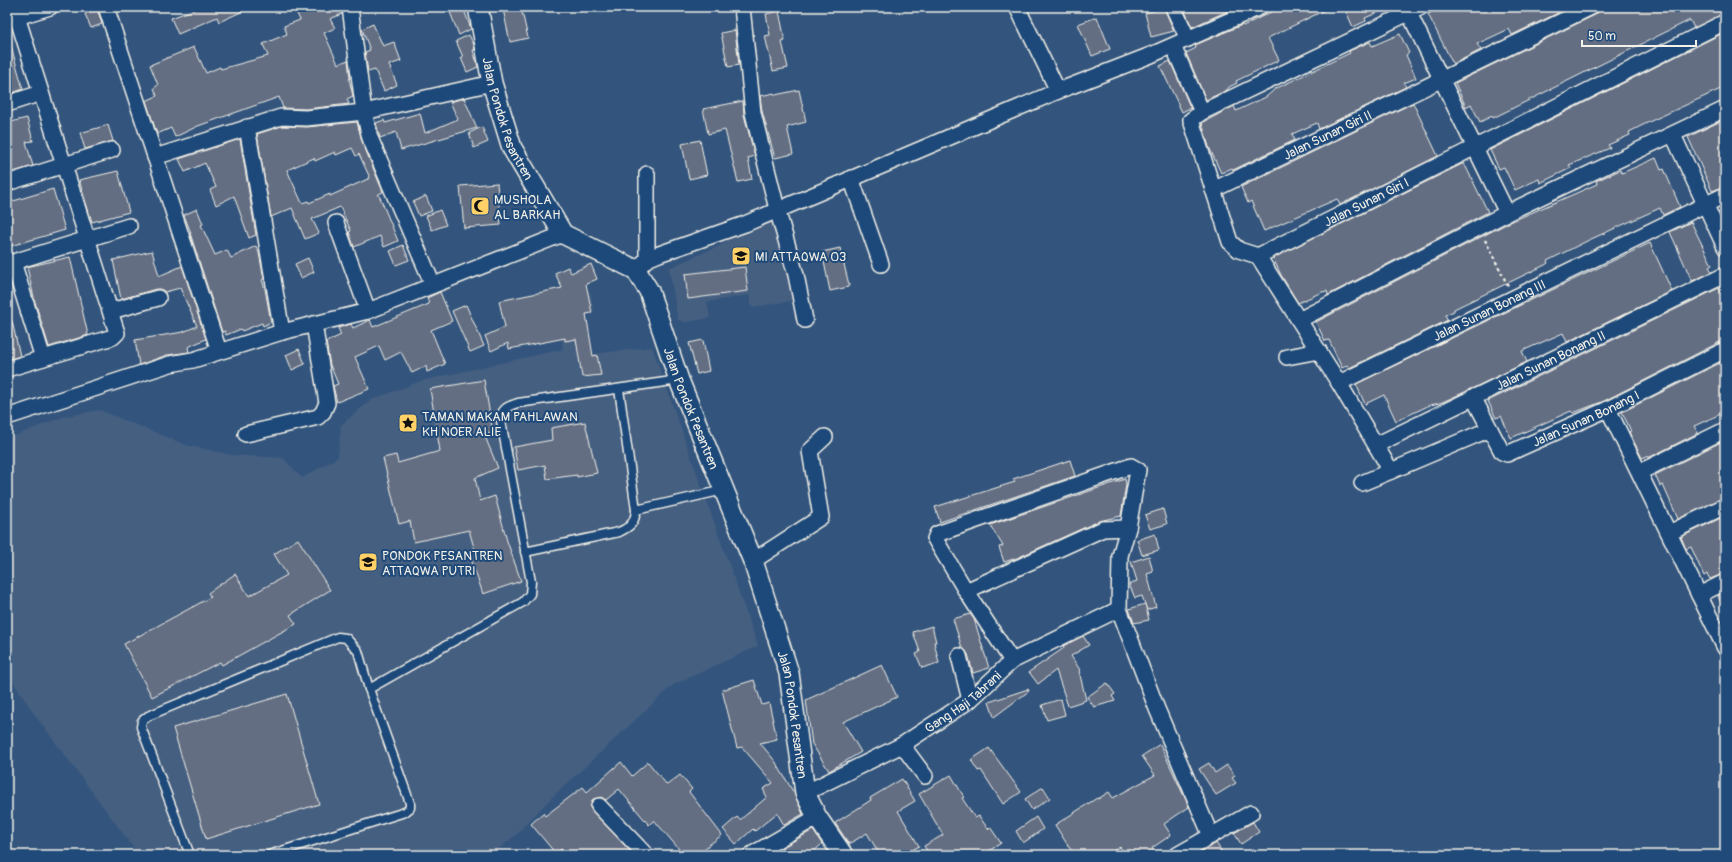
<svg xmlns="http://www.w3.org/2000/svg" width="1732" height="862" font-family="Pangolin,sans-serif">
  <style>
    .built { fill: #455f81; fill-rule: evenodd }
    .building { fill: #636e83; stroke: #f4f1e8; fill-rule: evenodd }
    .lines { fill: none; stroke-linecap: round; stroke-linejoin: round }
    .service-casing { stroke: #f4f1e8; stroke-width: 11 }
    .minor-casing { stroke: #f4f1e8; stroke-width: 18 }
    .tertiary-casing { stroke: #f4f1e8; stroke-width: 22 }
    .path { stroke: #f4f1e8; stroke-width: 2.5; stroke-dasharray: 3 3; stroke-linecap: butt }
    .service { stroke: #1f4a7a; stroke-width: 8 }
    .minor { stroke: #1f4a7a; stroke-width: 15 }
    .tertiary { stroke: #1f4a7a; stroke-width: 19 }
    .labels { text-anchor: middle; stroke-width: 4; stroke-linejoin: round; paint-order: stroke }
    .street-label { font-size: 13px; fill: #f4f1e8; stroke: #1f4a7a }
    .poi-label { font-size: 13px; fill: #f4f1e8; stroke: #1f4a7a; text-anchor: start }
  </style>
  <rect width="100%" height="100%" fill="#33557d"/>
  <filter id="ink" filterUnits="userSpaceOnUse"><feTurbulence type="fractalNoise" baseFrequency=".025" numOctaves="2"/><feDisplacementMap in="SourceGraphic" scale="8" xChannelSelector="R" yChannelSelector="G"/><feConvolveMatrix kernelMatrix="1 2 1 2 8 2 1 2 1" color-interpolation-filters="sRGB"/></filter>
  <g filter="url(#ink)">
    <g class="built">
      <path d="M772,208L798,300L752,307L749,295L707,302L710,318L686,322L678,320L669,268L719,246ZM745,267L747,291L688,299L686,274Z"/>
      <path d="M590,291L594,311L587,315L593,354L652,347L758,646L673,685L547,802L517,834L491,855H139L35,715L7,673V439L62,417L99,410L186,445L231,455L283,458L302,478L338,457L341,425L371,400L421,381L563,349L555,297Z"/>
    </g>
    <g class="building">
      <path d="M201,7H252L219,22L217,17L178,34L171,18Z"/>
      <path d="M294,7H341L342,14L330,19L335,28L324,33L338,64L348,60L350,78L349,79L353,96L347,99L349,104L306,109L283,108L279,97L198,126L175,137L171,128L157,134L146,101L157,96L154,88L158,85L150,65L194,47L206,73L220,67L221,69L268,56L263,44L287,34L284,26L300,20Z"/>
      <path d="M448,7H463L471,29L459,35Z"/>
      <path d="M511,7H521L528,38L510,42L503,9Z"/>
      <path d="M1183,7H1231L1232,9L1192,27Z"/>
      <path d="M1281,7H1331L1268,38L1279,60L1236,81L1237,83L1229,87L1227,90L1206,100L1186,53L1196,48L1195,45L1242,25L1243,26Z"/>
      <path d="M1344,7H1391L1365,18L1366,21L1353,27Z"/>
      <path d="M1443,7H1555L1558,13L1512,35L1509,29L1477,44L1481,50L1453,64L1428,14Z"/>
      <path d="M1606,7H1725V13L1694,28L1690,20L1493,118L1492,116L1480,122L1471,104L1466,107L1455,83L1595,15L1599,10Z"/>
      <path d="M97,8L102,24L91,28L85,14Z"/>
      <path d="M1164,8L1174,31L1151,37L1145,13Z"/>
      <path d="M779,11L785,41L782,42L788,68L773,71L765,36L770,35L766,14Z"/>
      <path d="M1097,17L1110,49L1092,56L1078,24Z"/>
      <path d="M373,24L383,46L394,42L401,61L389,65L397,85L384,91L375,70L368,72L365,52L370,50L362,29Z"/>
      <path d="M735,30L739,65L728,67L721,33Z"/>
      <path d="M1725,32V87L1651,121L1629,132L1630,135L1608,145L1610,148L1569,165L1571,168L1540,183L1539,179L1515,190L1504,167L1499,169L1490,150Z"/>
      <path d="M1400,34L1409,53L1406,55L1416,78L1404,83L1406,87L1319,129L1317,123L1292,134L1295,140L1233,170L1232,168L1221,173L1209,147L1202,123L1234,106L1236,111L1266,97L1275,89L1350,53L1349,51L1370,42L1372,46Z"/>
      <path d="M469,35L474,45L475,50H473L478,67L467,72L461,58L463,57L456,41Z"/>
      <path d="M7,46H11L23,89L7,95Z"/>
      <path d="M1170,61L1191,109L1190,108L1182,112L1160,66Z"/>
      <path d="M799,90L806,122L787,127L793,154L775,158L762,111L760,96L774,93L775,95Z"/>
      <path d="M464,98L477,128L401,150L396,132L380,138L376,123L384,120L385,123L420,113L425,133L458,119L450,102Z"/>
      <path d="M743,101L744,115L755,156L748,158L752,179L738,182L725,130L708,134L703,109Z"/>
      <path d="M1413,103L1438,156L1340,205L1337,199L1264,231L1251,201L1248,203L1241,187Z"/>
      <path d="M27,118L33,141L26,142L33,166L7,174V123Z"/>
      <path d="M1725,119V186L1712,191L1688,137Z"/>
      <path d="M357,122L362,141L383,192L377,195H379L398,241L384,247L380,236L354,247L349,232L351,231L340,207L312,219L319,233L305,239L292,208L271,217L257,134L282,126L307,127ZM352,148L356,156L359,154L370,178L330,196V194L309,203L308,201L302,203L287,170L314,158L315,161L335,152L336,155Z"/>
      <path d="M108,125L113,141L85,149L80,133Z"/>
      <path d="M482,127L488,142L474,148L469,133Z"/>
      <path d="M240,139L256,235L249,238L234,196L216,205L210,190L216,187L205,163L185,172L179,159Z"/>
      <path d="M700,140L707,175L689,179L682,144Z"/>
      <path d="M1656,158L1661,170L1664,169L1680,207L1663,215L1660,208L1589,240L1547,261L1548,263L1545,265L1454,309V311L1445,315L1448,320L1349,368L1348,365L1342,368L1329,340L1325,341L1316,322L1508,223L1597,184L1596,181L1620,170L1622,173Z"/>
      <path d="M1464,163L1488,212L1328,295L1327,291L1322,292L1298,303L1281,275L1273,258Z"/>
      <path d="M118,171L129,212L92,222L79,180Z"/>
      <path d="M497,183L501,225L464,228L460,186Z"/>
      <path d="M53,189L65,230L7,247V203Z"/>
      <path d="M426,196L432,211L419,216L413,202Z"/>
      <path d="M197,209L203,224L201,225L215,255L227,250L231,258L256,246L259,253L264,279L262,280L265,289L271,322L263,326L262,323L242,331L241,329L226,335L225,331L222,332L190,233H191L184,215Z"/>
      <path d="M440,210L446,225L432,230L426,216Z"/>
      <path d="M1691,222L1712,265L1709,267L1712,272L1692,281L1670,232Z"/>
      <path d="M1650,243L1672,291L1567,342L1563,333L1522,351L1527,362L1465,392L1440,403L1430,405L1396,421L1384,395L1365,404L1356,384Z"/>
      <path d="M403,245L409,260L396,265L390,251Z"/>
      <path d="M840,248L849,285L848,287L830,291L822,252Z"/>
      <path d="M152,251L159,276L182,266L206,339L188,347L189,352L167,355L139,365L135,340L183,332L197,326L180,288L165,292L161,289H156L121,299L113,260Z"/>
      <path d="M70,257L88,335L49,347L35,302L27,267Z"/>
      <path d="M308,258L314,272L301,278L295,264Z"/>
      <path d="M591,264L597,279L586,284L592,313L586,314L593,356L597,355L601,375L582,377L576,339L565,341V338L509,349L508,343L491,351L485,336L505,327L499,301L562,288L555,273L568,267L571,273Z"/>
      <path d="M745,267L748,291L688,299L685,274Z"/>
      <path d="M1719,288L1725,301V339L1714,345L1604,401L1573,413L1571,411L1511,438L1501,416L1496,418L1488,401Z"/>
      <path d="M440,292L452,321L431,330L445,364L427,372L426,366L412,373L401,352L385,360L379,346L355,357L369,389L337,402L333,386L338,384L330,365L326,342L341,335L338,328L351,324L353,328L370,320L373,327L429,304L427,298Z"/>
      <path d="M466,305L484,346L470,352L452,311Z"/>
      <path d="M12,321L20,356L7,360V322Z"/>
      <path d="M703,340L709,371L697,374L689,343Z"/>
      <path d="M299,349L305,364L292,370L286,355Z"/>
      <path d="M1722,362L1725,369V412L1694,426L1698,433L1648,458L1647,456L1642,458L1629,432L1631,431L1622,412Z"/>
      <path d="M484,380L493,433L484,434L498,468L475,478L480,501L495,496L507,541L521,581L483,594L469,553L475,551L469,530L414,542L410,521L399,524L383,458L396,455L398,463L440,451L430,389Z"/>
      <path d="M585,422L597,473L577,477V475L547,479L545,465L518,470L514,447L552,440L551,428Z"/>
      <path d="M1725,440V497L1678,519L1663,485L1660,486L1655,475Z"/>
      <path d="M1070,460L1075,476L940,522L935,507L1015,482L1013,479Z"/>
      <path d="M1125,479L1126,484L1121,516L1099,521L1017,558L1004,562L999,547L1003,546L990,525Z"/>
      <path d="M1163,509L1167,524L1150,529L1145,515Z"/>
      <path d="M1725,516V573L1710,579L1707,574L1704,576L1691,547L1686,549L1681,537Z"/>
      <path d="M1155,534L1159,550L1142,555L1137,540Z"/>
      <path d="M298,539L330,590L290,615L296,624L222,665L220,662L152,697L124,644L211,597L208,593L235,574L249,596L287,575L274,554Z"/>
      <path d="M1149,556L1153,572L1147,574L1156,607L1147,610L1142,596L1135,598L1129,584L1137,581L1131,562Z"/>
      <path d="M1725,592V612L1718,596Z"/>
      <path d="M1145,604L1149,620L1134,623L1129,609Z"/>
      <path d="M970,614L974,619L989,668L973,673L968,654L962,648L953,619Z"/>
      <path d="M932,626L936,642H934L939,663L922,668L916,654L920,652L913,632Z"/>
      <path d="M1083,636L1089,645L1071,656L1080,670L1079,671L1086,700L1068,706L1056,670L1038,684L1029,672L1064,648L1063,646Z"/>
      <path d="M882,665L897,697L843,722L861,752L829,771L812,744L806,700Z"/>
      <path d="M754,680L762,705L769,703L777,739L760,743L775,761L794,793L803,814L784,825L777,813L755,831L753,829L736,844L723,829L737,817L740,820L767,797L763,789L773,783L742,747L737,748L722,690Z"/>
      <path d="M1107,683L1115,694L1112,696L1115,701L1094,707L1087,697Z"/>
      <path d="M1028,689L1029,691L994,717L989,702Z"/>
      <path d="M287,694L319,804L206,839L173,728Z"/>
      <path d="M1061,699L1065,715L1047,720L1042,705Z"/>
      <path d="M1160,744L1189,807L1164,824L1171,835L1152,848L1157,855H1126L1120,847L1107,855H1074L1055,825L1097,798L1098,799L1109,792L1113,798L1155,775L1142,756Z"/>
      <path d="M989,748L1021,792L1003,804L981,770L978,771L971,760Z"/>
      <path d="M621,762L632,776L648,762L667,785L680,775L692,789L689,792L722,835L696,855H684L654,820L649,825L619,789L606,800L601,797L593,799L590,808L634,855H566L561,849L556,854L531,824L543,813L545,816L583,787L587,792Z"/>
      <path d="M1209,763L1215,773L1227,765L1235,776L1232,778L1236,783L1216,795L1199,769Z"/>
      <path d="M951,775L964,797L962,798L975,818L979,816L988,829L990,827L1001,843L983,855H930L924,846L943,835L919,794Z"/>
      <path d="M902,779L915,801L898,811L919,846L904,855H880L867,833L849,844L835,823L871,800L870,798Z"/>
      <path d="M1043,787L1050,798L1032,810L1025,799Z"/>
      <path d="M1036,817L1043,829L1023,843L1016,831Z"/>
      <path d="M1253,822L1259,832L1241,844L1234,833Z"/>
      <path d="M813,830L822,844L810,855H769Z"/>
      <path d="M1216,843L1224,855H1195L1215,844Z"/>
    </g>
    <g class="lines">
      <g class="service-casing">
        <g id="service">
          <path d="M636,510L724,490"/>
          <path d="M525,552L619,532C630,527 635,523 636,510L619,389"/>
          <path d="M369,689L523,602L530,594L531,582L501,421C500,409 508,406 518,403L679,380"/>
          <path d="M190,855L141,727L142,721L148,716L338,637L346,638L358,651L369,689L410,803V808L405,812L269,855"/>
        </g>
      </g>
      <g class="minor-casing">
        <g id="minor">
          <path d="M106,7L219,351"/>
          <path d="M350,7L364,112L370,138L433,285"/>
          <path d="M742,7L753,113L777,209L796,275L805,320"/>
          <path d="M1017,7L1058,91"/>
          <path d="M1173,7L1188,39"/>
          <path d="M1406,7L1507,213"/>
          <path id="s1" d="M1421,7L1202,112L1191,120L1230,242L1239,250L1258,256L1339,383L1725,195"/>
          <path d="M7,20L50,7"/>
          <path d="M1173,46L1202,112"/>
          <path d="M7,104L41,93"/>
          <path d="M247,127L282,332"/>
          <path d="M1673,135L1725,247"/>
          <path d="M155,157L281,117L306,118L364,112L492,83"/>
          <path d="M851,178L881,264"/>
          <path d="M7,183L112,150"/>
          <path id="s2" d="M1213,190L1591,7"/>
          <path d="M336,223L368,311"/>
          <path id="s3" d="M1258,256L1725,22"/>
          <path d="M647,259V174"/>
          <path d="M13,262L43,358"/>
          <path d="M7,264L129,226"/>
          <path d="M636,270L647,259L659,254L745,224L1058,91L1151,55L1260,7"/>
          <path d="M111,311L158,298"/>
          <path d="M1299,320L1507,213L1725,109"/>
          <path d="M1287,357L1319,351"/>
          <path d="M7,369L113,337L117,333L14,7"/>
          <path d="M1339,383L1391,471L1490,429"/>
          <path id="s4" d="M1473,397L1502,452L1507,454L1608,409L1725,350"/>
          <path d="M1608,409L1725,648"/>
          <path d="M7,417L170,364L193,360L282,332L368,311L563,234"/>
          <path d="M246,434L318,417L323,412L327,403L314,324"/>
          <path id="s5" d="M1376,445L1725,275"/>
          <path d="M1640,472L1725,430"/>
          <path d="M1362,483L1391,471"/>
          <path d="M1669,533L1725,506"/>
          <path d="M753,561L821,517L810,451L825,437"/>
          <path d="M966,591L1103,529L1128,528L1120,556L1119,609L1157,709L1211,836"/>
          <path d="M1699,595L1725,582"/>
          <path d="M959,656L970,700"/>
          <path d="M1012,661L966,591L935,539L937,534L1131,466L1138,470L1128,528"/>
          <path d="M902,745L925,776"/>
          <path id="s6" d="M805,793L902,745L970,700L1012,661L1119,609"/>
          <path d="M599,806L646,855"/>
          <path d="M751,855L817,817"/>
          <path d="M1177,855L1251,813"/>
        </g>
      </g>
      <g class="tertiary-casing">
        <g id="tertiary">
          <path id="s7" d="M478,7L492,83L512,148L563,234L636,270L649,291L679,380L753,561L789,673L805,793L817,817L843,855"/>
        </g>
      </g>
      <path class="path" d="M1485,240L1508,286"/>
      <use href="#service" class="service"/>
      <use href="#minor" class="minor"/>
      <use href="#tertiary" class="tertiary"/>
    </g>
  </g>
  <defs>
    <g id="mosque-square" transform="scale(1)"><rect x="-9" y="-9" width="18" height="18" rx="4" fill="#ffd166" stroke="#1f4a7a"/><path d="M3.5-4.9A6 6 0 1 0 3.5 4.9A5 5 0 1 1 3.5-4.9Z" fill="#111"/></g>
    <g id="school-square" transform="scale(1)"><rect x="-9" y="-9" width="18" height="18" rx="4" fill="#ffd166" stroke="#1f4a7a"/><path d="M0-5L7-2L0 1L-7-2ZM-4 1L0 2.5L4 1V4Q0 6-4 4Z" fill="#111"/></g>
    <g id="sight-square" transform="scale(1)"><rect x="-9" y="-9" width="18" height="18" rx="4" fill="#ffd166" stroke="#1f4a7a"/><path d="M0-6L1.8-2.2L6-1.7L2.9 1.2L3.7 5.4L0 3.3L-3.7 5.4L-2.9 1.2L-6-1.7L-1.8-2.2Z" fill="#111"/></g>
  </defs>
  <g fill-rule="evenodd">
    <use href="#mosque-square" x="480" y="206"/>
    <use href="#school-square" x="741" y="256"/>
    <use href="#sight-square" x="408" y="423"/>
    <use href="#school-square" x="368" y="562"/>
  </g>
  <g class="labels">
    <g class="street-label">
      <text dy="5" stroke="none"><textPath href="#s7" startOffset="116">Jalan Pondok Pesantren</textPath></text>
      <text dy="5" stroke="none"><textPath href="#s2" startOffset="127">Jalan Sunan Giri II</textPath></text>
      <text dy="5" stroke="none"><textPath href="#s3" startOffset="121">Jalan Sunan Giri I</textPath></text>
      <text dy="5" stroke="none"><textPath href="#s1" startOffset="734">Jalan Sunan Bonang III</textPath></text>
      <text dy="5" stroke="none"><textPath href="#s5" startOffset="194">Jalan Sunan Bonang II</textPath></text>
      <text dy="5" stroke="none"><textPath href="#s7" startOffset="476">Jalan Pondok Pesantren</textPath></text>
      <text dy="5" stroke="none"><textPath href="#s4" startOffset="154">Jalan Sunan Bonang I</textPath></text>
      <text dy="5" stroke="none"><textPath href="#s6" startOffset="183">Gang Haji Tabrani</textPath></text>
      <text dy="5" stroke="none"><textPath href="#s7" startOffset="800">Jalan Pondok Pesantren</textPath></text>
    </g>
    <g class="poi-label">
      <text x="494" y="204">MUSHOLA<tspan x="494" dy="15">AL BARKAH</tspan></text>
      <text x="755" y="261">MI ATTAQWA 03</text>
      <text x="422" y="421">TAMAN MAKAM PAHLAWAN<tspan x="422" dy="15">KH NOER ALIE</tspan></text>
      <text x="382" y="560">PONDOK PESANTREN<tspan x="382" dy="15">ATTAQWA PUTRI</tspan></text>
    </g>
  </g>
  <rect width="1732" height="862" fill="none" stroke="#1f4a7a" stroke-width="24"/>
  <rect x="12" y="12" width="1708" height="838" fill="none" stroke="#f4f1e8" stroke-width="1.5" filter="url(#ink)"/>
  <path d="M1582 40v6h114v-6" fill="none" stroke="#f4f1e8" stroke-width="2"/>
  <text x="1588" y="40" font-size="12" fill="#f4f1e8" stroke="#1f4a7a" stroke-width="3" paint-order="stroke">50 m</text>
</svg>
